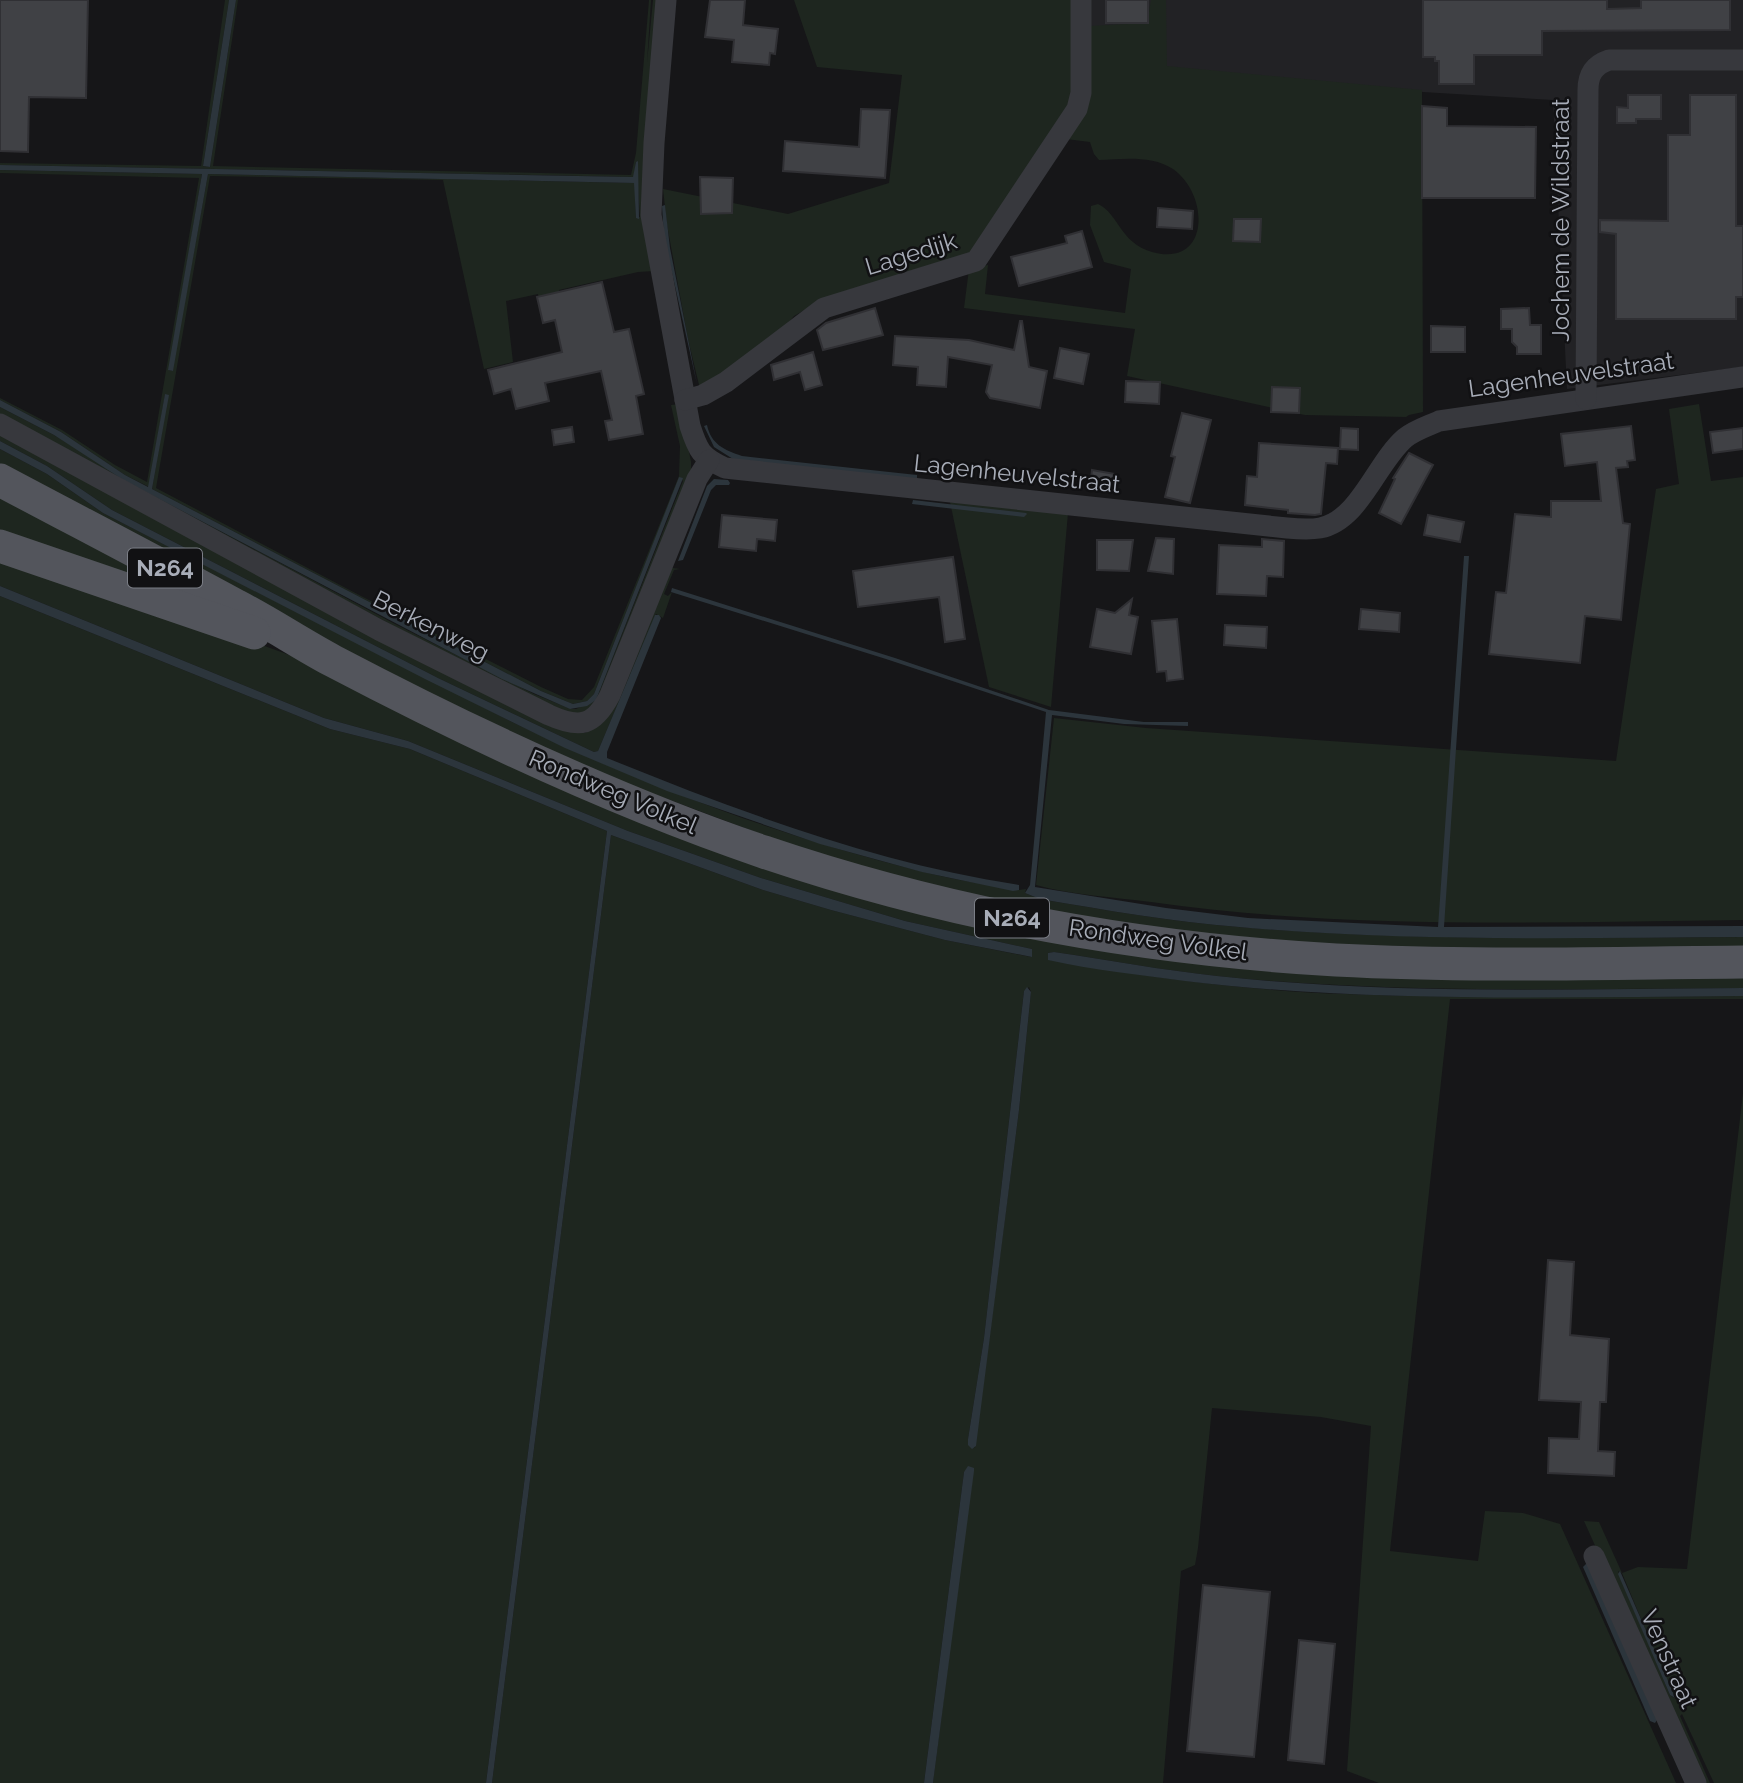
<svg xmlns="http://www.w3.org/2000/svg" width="1743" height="1783" font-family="Raleway,sans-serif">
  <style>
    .built { fill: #222225 }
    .green { fill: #1e261f; fill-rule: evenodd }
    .water { fill: #2c353c }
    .building { fill: #404145; stroke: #303034; stroke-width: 2 }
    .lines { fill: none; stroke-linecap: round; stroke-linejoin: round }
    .street { stroke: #37383d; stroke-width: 21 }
    .primary { stroke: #53555c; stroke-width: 33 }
    .labels { text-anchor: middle; stroke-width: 5; stroke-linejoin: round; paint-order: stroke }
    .shield { fill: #111113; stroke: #7b7e86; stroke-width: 2 }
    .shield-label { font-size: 23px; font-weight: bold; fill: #a8adb8 }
    .street-label { font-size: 24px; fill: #a8adb8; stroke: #111113 }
  </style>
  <rect width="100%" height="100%" fill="#161618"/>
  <path class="built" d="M1076,0H1743V367L1567,389L1553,100L1076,71Z"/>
  <g class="green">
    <path d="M225,0H229L203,166L210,167L236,0H238L213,166L631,175L636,153L649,0H651L647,63L653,0H661L654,271L638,272L559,290V295L539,299L538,294L506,301L513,362L484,369L443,180L210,176L156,488L361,596L541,687L568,699L582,700L594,687L679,476L680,446L671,405L680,404L691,462V476L602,702L572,719L0,420V407L54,435L156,497L393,623L534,694L571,709H576L596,700L683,481L679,478L594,694L587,701L573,704L541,691L152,489L168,395H165L149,487L125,475L61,432L0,400V398L62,430L115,465L147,482L199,178L0,173V170L202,174L169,370L172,371L208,174L635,183L636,217H640L636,162L634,177L0,165V163L201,166Z"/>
    <path d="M794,0H1075L1078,91L980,254L808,308L794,316L782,330L700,389L688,339L667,225L663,189L788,214L889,183L902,75L817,67Z"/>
    <path d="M1151,0H1166L1167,66L1422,90L1423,412L1409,415L1406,417L1305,415L1127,376L1135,329L964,308L969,269L988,265L985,294L1125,313L1131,269L1104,262L1090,225L1091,206L1098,204C1119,214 1120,243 1152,252C1210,268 1210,195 1173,169C1152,155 1122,159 1099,160L1094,154L1090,142L1066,139L1090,26L1147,23Z"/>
    <path d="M1699,404L1711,481L1743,477V920C1546,922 1346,930 1151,902C1113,897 1072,895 1036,885L1054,718L1146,728L1616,761L1656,489L1679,484L1669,409Z"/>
    <path d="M0,429L568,730L585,733L600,724L666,567L680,569L674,570L664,594L668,596L672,592L663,618L656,614L598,751L594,752L438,678L112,510L47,466L0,441Z"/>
    <path d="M0,449L47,474L103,513L510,721C641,784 778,836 920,871C952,880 986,884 1019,890L1026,889L1025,893L1040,899C1106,910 1172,922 1239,927C1407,941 1575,938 1743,937V950L1326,948L1076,919L835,862L545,753L0,475Z"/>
    <path d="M0,489L192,590L186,602L0,535Z"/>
    <path d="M950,502L1068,513L1051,707L989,687Z"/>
    <path d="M0,551L284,653L975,921L1743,972V988C1568,989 1391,994 1217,976C1162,970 1108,960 1054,952L1048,953V960H1051C1148,977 1247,991 1346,994C1478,999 1611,996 1743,996V999H1450L1390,1551L1478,1561L1485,1511L1523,1513L1560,1524L1676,1783H1379L1347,1771L1371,1426L1321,1417L1212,1408L1198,1548L1195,1565L1181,1571L1163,1783H933L973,1468L964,1472L924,1783H492L611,835L763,890L831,910L945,940L1031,957L1032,949L905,921L761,878L628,831L408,741L324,718L0,586ZM1029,987L1031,992L1019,1110L975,1448L968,1439L984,1338L1024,991Z"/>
    <path d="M0,596L330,729L410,749L607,831L486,1783H0Z"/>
    <path d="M1743,1093V1783H1714L1682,1714L1680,1716L1710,1783H1702L1584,1521L1599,1522L1622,1573L1638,1567L1687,1569ZM1618,1571L1622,1573L1674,1698L1670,1695Z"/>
  </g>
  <g class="water">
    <path d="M229,0H236L210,167L203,166Z"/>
    <path d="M638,161L639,219L636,218L634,183L208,174L173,371L168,370L202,174L0,170V165L633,177L636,162Z"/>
    <path d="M665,205L670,248L697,384L664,237L662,206Z"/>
    <path d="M165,394L169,395L152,489L541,691L573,704L587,701L594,694L679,477L683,478L596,700L587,706L570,709L502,679L125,481L54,435L0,407V400L61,432L125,475L148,487Z"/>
    <path d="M707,425C711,444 724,450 742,456L917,475V479L733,459L714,447L704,426Z"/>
    <path d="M0,441L47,466L112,510L438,678L594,752L598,751L655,615H659L661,618L607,752V758C740,812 877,863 1019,885V890L1013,891L922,872L820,844L667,791L565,748L425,679L103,513L47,474L0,449Z"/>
    <path d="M714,479L728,480L730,483L729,485H716L711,490L683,560L678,561L707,486Z"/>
    <path d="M913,500L1026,513L1027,514L1024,517L912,504Z"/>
    <path d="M1464,556H1469L1444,927L1743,926V937C1575,938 1407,942 1239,927C1172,922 1106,910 1040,899L1025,893L1030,885L1046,712L886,659L671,592L672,588L895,658L1049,710L1144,722H1188V726L1124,724L1052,715L1035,887L1166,908L1248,918L1438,927Z"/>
    <path d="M0,586L324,718L408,741L628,831L761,878L905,921L1032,949V957L945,940L831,910L763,890L611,835L492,1783H486L607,831L410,749L330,729L0,596Z"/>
    <path d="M1054,952C1108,960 1162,970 1217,976C1391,995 1568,989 1743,988V996C1557,997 1370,1003 1185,981C1140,975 1093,970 1048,960V953Z"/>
    <path d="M1027,987L1031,992L1019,1110L976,1446L972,1449L968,1445V1439L984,1338L1024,991Z"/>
    <path d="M968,1466L974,1468V1471L933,1783H924L964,1472Z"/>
    <path d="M1587,1563L1657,1720L1655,1723L1650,1721L1583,1567Z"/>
    <path d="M1620,1571L1675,1697V1698L1670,1695L1618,1574Z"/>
  </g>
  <g class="building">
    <path d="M0,0H88L86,98L29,97L28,152L0,151Z"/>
    <path d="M710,0H745L743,25L778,29L775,54L770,53L769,65L732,62L734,40L705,37Z"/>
    <rect x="1106" y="0" width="42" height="23"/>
    <path d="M1423,0H1607V9L1641,8V0H1730V30L1542,31V55H1474V84H1439V61H1435V57H1423Z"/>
    <path d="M1628,95H1661V119H1636V123H1617V107L1628,108Z"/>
    <path d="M1690,95H1736V226H1743V297H1736V319H1616V234L1600,232V220L1668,221V135H1690Z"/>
    <path d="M1422,106L1447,108V126L1536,127L1535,198H1422Z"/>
    <path d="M861,109L890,110L885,178L783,171L785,141L859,147Z"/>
    <path d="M700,177L733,178L732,213L701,214Z"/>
    <path d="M1158,208L1193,211L1192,229L1157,227Z"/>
    <path d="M1234,219H1261L1260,242L1233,241Z"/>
    <path d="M1082,231L1092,267L1019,286L1011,257L1067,243L1065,236Z"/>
    <path d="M602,282L614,332L629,329L644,394L636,396L643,434L609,440L605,421L612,420L601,371L545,383L549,401L516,409L511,389L494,394L488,370L562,352L555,320L543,323L537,297Z"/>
    <path d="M875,308L883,335L823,350L817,330L826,323Z"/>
    <path d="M1529,308L1530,325H1541V354H1517V347L1512,342V329H1501V309Z"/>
    <path d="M1020,321H1022L1029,367L1047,371L1040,408L990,398L986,392L992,365L948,357L946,387L917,385L918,367L893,365L895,336L969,340L1014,350Z"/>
    <path d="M1431,326L1465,327V352H1431Z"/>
    <path d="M1060,348L1089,354L1083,384L1054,378Z"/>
    <path d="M813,352L822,385L805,390L800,372L774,380L771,365Z"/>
    <path d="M1126,381L1160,382L1159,404L1125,402Z"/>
    <path d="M1272,387L1300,388L1299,413L1271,412Z"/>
    <path d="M1182,413L1211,420L1190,503L1165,497L1175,457L1171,456Z"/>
    <path d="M1631,426L1635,460L1627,461L1628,467L1616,468L1623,523L1630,524L1621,620L1585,616L1580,663L1489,654L1496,592L1506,593L1515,514L1551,517V501H1601L1597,462L1565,466L1561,434Z"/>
    <path d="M572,427L574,442L554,445L552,430Z"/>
    <path d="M1341,428L1358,429V450L1340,449Z"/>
    <path d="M1743,428V449L1713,453L1710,432Z"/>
    <path d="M1259,443L1338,448L1337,464L1326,463L1321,514L1315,515L1288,513V510L1245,505L1247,476L1257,477Z"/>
    <path d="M1409,453L1433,465L1401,524L1379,513L1395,479L1393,478Z"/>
    <path d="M1092,470L1115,474L1112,491L1090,487Z"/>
    <path d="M722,515L777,520L775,541L757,539L756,551L719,547Z"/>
    <path d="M1428,515L1464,522L1460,542L1424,535Z"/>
    <path d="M1156,538L1174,539L1173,574L1148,571Z"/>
    <path d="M1262,539L1284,541L1283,577L1267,576L1266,596L1217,594L1219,545L1262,547Z"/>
    <path d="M1097,540H1133L1129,571L1097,570Z"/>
    <path d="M953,557L965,639L945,642L939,597L858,607L853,571Z"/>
    <path d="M1132,599L1129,615L1138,617L1131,654L1090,647L1097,609L1115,613Z"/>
    <path d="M1361,609L1400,613L1399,632L1359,629Z"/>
    <path d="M1177,619L1183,679L1167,681L1166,671L1157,672L1152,621Z"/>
    <path d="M1225,625L1267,627L1266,648L1224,645Z"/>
    <path d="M1548,1260L1574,1262L1570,1335L1609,1339L1606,1402H1600L1598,1451L1615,1452L1614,1476L1548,1473L1549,1438L1579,1439L1581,1402L1539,1400Z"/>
    <path d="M1203,1585L1270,1592L1254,1757L1187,1751Z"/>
    <path d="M1299,1640L1335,1644L1324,1764L1288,1760Z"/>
  </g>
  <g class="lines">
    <g class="street">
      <path d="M666,0L654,143L651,215L690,426C698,451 701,457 725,468L1287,528C1298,529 1309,530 1320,528C1360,520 1376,463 1405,438C1415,430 1428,426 1439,421L1743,377"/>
      <path d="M1586,399L1588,90C1588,75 1594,65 1609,60H1743"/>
      <path d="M685,400L703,395L726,382L824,308L976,261L1077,109L1081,93V0"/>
      <path d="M0,424L379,630L549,715C580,729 594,726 610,695L683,514L697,479L709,460"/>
      <path d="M1594,1556L1696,1783"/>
    </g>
    <g class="primary">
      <path d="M0,480C79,522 158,563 237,606C270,623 301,644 333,661C472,734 616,802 764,852C947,914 1143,949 1336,960C1471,967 1607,963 1743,962"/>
      <path d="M0,546L254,633"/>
    </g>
  </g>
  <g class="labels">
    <g class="shield">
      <rect x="128" y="548.5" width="74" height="39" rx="5"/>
      <rect x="975" y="898.5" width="74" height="39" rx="5"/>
    </g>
    <g class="shield-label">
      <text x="165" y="576">N264</text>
      <text x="1012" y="926">N264</text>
    </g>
    <g class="street-label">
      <text transform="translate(1561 220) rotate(-90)" y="8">Jochem de Wildstraat</text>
      <text transform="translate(911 254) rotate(-17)" y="8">Lagedijk</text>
      <text transform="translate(1571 375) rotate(-8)" y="8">Lagenheuvelstraat</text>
      <text transform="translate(1017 474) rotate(6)" y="8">Lagenheuvelstraat</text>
      <text transform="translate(431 626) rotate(27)" y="8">Berkenweg</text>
      <text transform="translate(613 792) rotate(23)" y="8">Rondweg Volkel</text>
      <text transform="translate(1158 940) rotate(8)" y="8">Rondweg Volkel</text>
      <text transform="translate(1669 1659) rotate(66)" y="8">Venstraat</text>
    </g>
  </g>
</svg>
